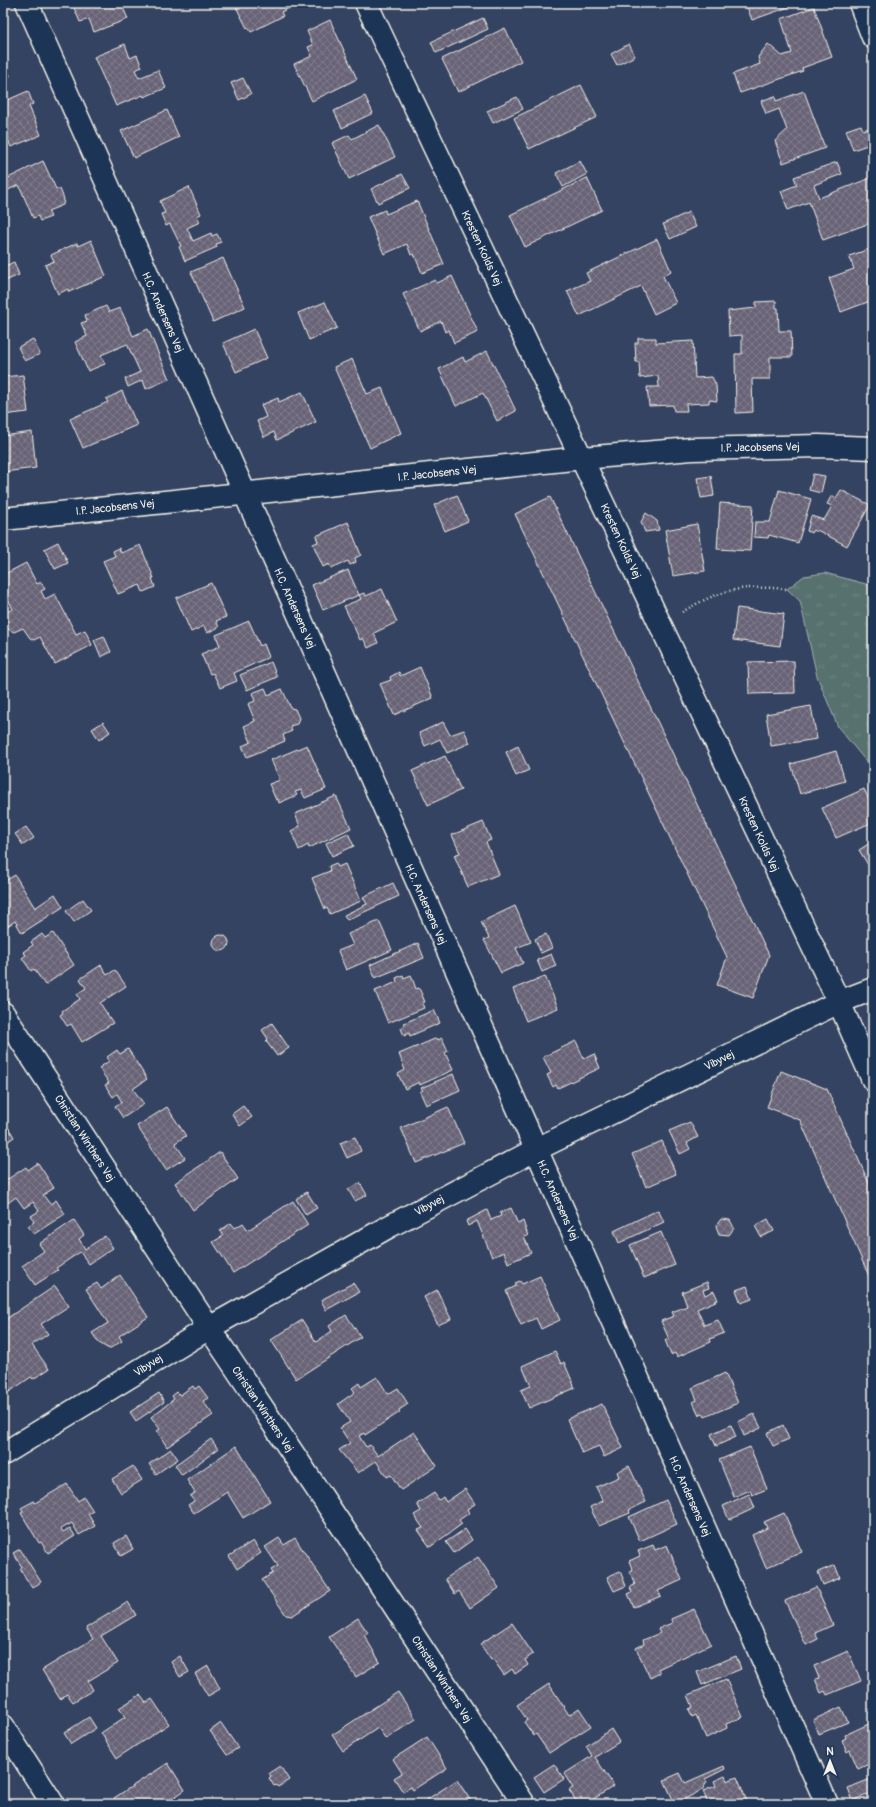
<svg xmlns="http://www.w3.org/2000/svg" width="876" height="1807" font-family="Pangolin,sans-serif">
  <style>
    .grass { fill: url(#grass-tufts); stroke: #a6b1ab }
    .building { fill: url(#building-cross-hatch); stroke: #f4f1e8 }
    .lines { fill: none; stroke-linecap: round; stroke-linejoin: round }
    .minor-casing { stroke: #f4f1e8; stroke-width: 25 }
    .path { stroke: #f4f1e8; stroke-width: 2.5; stroke-dasharray: 1 3; stroke-linecap: butt }
    .minor { stroke: #1d3557; stroke-width: 22 }
    .labels { text-anchor: middle; stroke-width: 3.5; stroke-linejoin: round; paint-order: stroke }
    .street-label { font-size: 11px; fill: #f4f1e8; stroke: #1d3557 }
  </style>
  <defs>
    <pattern id="grass-tufts" width="24" height="20" patternUnits="userSpaceOnUse"><rect width="24" height="20" fill="#57716e"/><path d="M3 7l-1-3M5 7V3M7 7l1-3M15 17l-1-3M17 17v-4M19 17l1-3" fill="none" stroke="#708683"/></pattern>
    <pattern id="building-cross-hatch" width="8" height="8" patternUnits="userSpaceOnUse"><rect width="8" height="8" fill="#696478"/><path d="M0 0l8 8M0 8l8-8" fill="none" stroke="#7f7b8b"/></pattern>
  </defs>
  <rect width="100%" height="100%" fill="#344361"/>
  <filter id="ink" filterUnits="userSpaceOnUse"><feTurbulence type="fractalNoise" baseFrequency=".025" numOctaves="2"/><feDisplacementMap in="SourceGraphic" scale="8" xChannelSelector="R" yChannelSelector="G"/><feConvolveMatrix kernelMatrix="1 2 1 2 8 2 1 2 1" color-interpolation-filters="sRGB"/></filter>
  <g filter="url(#ink)">
    <path class="grass" d="M825,573L873,586V770L838,727L817,676L800,601L787,589L804,576Z"/>
    <g class="building">
      <path d="M72,3H111L112,6L121,3L128,19L94,32L89,19L80,22Z"/>
      <path d="M234,3H299L281,12L283,16L251,32L248,27L247,28Z"/>
      <path d="M757,3H800L752,20L747,7Z"/>
      <path d="M814,7L832,57L802,68L803,71L740,93L733,74L760,64L758,57L768,44L782,56L792,53L781,19Z"/>
      <path d="M483,18L488,29L436,53L431,42Z"/>
      <path d="M330,20L357,79L312,101L294,64L312,56L308,47L313,45L307,31Z"/>
      <path d="M505,28L521,61L458,92L442,59Z"/>
      <path d="M125,44L130,58L137,55L142,67L135,70L139,78L158,70L166,88L144,97L143,95L116,106L94,57Z"/>
      <path d="M629,44L635,56L617,65L611,54Z"/>
      <path d="M3,59L10,76L3,79Z"/>
      <path d="M243,78L251,94L239,100L231,83Z"/>
      <path d="M581,85L597,117L529,149L514,118Z"/>
      <path d="M28,91L33,104L29,106L41,135L11,147L7,137L3,138V102Z"/>
      <path d="M804,91L825,148L783,163L775,141L787,130L779,109L766,114L761,101L775,96L776,101Z"/>
      <path d="M365,96L373,113L342,128L334,111Z"/>
      <path d="M517,97L523,109L493,123L487,111Z"/>
      <path d="M167,110L179,137L134,158L121,131Z"/>
      <path d="M379,125L395,157L349,179L332,143L349,135L352,139Z"/>
      <path d="M861,125L863,130L873,127V143L853,150L846,130Z"/>
      <path d="M43,161L56,189H60L64,199L63,205L48,211L51,217L40,221L38,216L33,218L19,185L8,190L4,180Z"/>
      <path d="M580,161L587,174L563,187L556,173Z"/>
      <path d="M837,162L842,174L814,185L819,198L873,177V222L823,240L809,202L788,210L781,191L797,185L794,177Z"/>
      <path d="M402,174L410,188L378,203L371,189Z"/>
      <path d="M587,178L602,210L525,247L510,215Z"/>
      <path d="M189,187L201,214L197,216L200,222L187,228L193,241L211,233L212,236L217,234L221,242L216,244L217,247L185,261L179,247L181,246L170,224L166,226L161,214L165,213L160,201Z"/>
      <path d="M417,201L444,264L422,273L414,254L411,255L407,244L384,254L368,217L385,210L386,214Z"/>
      <path d="M689,212L696,227L670,239L663,224Z"/>
      <path d="M657,239L671,271L663,276L676,303L654,314L641,286L579,316L567,291L590,281L586,273Z"/>
      <path d="M91,240L106,276L69,292L68,289L58,294L45,265L54,261L51,255L77,243L78,246Z"/>
      <path d="M873,248V300L841,312L829,278L854,269L849,256Z"/>
      <path d="M223,258L245,307L213,322L191,272Z"/>
      <path d="M14,262L19,275L3,282V267Z"/>
      <path d="M452,276L478,332L454,343L449,330L445,332L441,321L420,331L403,294L435,280L437,283Z"/>
      <path d="M776,301V308H778L779,331H791L792,357H770V379H752L753,412L736,413L735,354H742V335L729,336L728,311L756,308V302Z"/>
      <path d="M325,302L337,328L309,340L298,313Z"/>
      <path d="M106,306L109,312L120,308L133,336L148,329L169,379L146,389L143,380L128,387L125,379L140,372L127,344L101,355L105,364L88,371L75,342L87,336L81,323L87,321L85,315Z"/>
      <path d="M254,329L267,358L236,372L223,343Z"/>
      <path d="M638,338H656V343L693,341L695,378L712,377L716,385L717,401L709,400V403L686,404L687,411H674L673,405L649,406L647,387H659L658,376L640,378L639,362H636L635,343H638Z"/>
      <path d="M33,339L40,354L25,361L18,347Z"/>
      <path d="M487,351L516,411L497,421L483,393L456,406L439,369L463,357L465,362Z"/>
      <path d="M352,359L367,394L382,388L401,433L370,448L334,367Z"/>
      <path d="M23,375L28,412L3,415V377Z"/>
      <path d="M122,391L137,425L83,448L70,419L108,402L106,399Z"/>
      <path d="M302,392L316,422L277,440L274,432L264,437L257,421L266,417L261,405L278,398L279,402Z"/>
      <path d="M32,432L36,468L3,472V436Z"/>
      <path d="M813,474L825,476L821,493L809,490Z"/>
      <path d="M711,476L714,496L701,498L697,478Z"/>
      <path d="M779,490L811,499L798,543L769,535L768,538L754,537L755,522H770Z"/>
      <path d="M841,490L870,505L847,546L817,530L816,532L813,530L811,533L807,531L811,516L824,520L832,506L827,504L832,495L836,498Z"/>
      <path d="M457,495L468,521L445,531L434,505Z"/>
      <path d="M550,497L769,955L753,998L717,985L727,957L515,514Z"/>
      <path d="M720,503L753,505L750,551L717,549Z"/>
      <path d="M646,513L657,521L659,530L645,532L641,522Z"/>
      <path d="M348,522L361,555L355,558L356,562L350,565L348,561L331,568L329,564L323,567L313,544L318,542L316,536Z"/>
      <path d="M697,524L705,571L673,576L665,530Z"/>
      <path d="M58,542L68,563L55,569L44,549Z"/>
      <path d="M140,545L154,578H152L155,587L143,592L140,585L118,594L103,561L115,556L113,551L119,548L121,553Z"/>
      <path d="M26,563L37,584L41,582L45,589L41,591L45,599L55,594L76,634L85,630L92,645L55,664L40,637L34,640L30,638L23,628L14,632L8,629L3,620L5,613L13,609L3,590V575Z"/>
      <path d="M348,570L359,595L323,610L312,585Z"/>
      <path d="M211,583L226,617L216,621L219,627L207,633L204,626L191,632L176,598Z"/>
      <path d="M382,589L397,622L374,633L378,643L368,648L363,638L360,640L344,606L361,599L359,595L364,593L366,596Z"/>
      <path d="M737,608L784,614L780,646L733,640Z"/>
      <path d="M249,621L260,646L264,644L269,657L234,673L237,681L220,688L213,673L210,674L201,654L220,646L216,635Z"/>
      <path d="M104,636L111,652L101,657L94,640Z"/>
      <path d="M794,661L795,693L749,694L748,662Z"/>
      <path d="M271,662L277,677L247,690L240,675Z"/>
      <path d="M420,667L433,698L394,715L380,684L391,680L390,677L399,672L400,676Z"/>
      <path d="M265,688L268,695L282,689L291,708L295,709L299,718L297,724L290,726L292,731L283,735L285,741L247,757L242,746L251,742L244,726L255,721L248,704L255,701L252,693Z"/>
      <path d="M811,706L817,739L771,746L766,714Z"/>
      <path d="M103,722L110,732L99,740L92,729Z"/>
      <path d="M443,722L450,735L464,730L470,743L447,753L440,739L425,746L419,733Z"/>
      <path d="M307,745L326,789L305,798L301,790L295,792L297,795L279,803L278,799L276,800L269,784L280,780L271,760Z"/>
      <path d="M518,746L529,770L516,776L506,752Z"/>
      <path d="M836,751L845,781L800,794L791,764Z"/>
      <path d="M445,756L461,790L428,805L412,771Z"/>
      <path d="M864,789L873,808V822L836,838L822,808Z"/>
      <path d="M336,796L351,828L309,848L308,845L299,850L291,831L300,826L295,814Z"/>
      <path d="M483,822L491,840L486,842L499,874L468,887L454,855L460,853L452,835Z"/>
      <path d="M26,827L34,838L23,845L15,834Z"/>
      <path d="M348,833L354,846L332,856L326,843Z"/>
      <path d="M873,841V873L859,850Z"/>
      <path d="M336,863L338,867L345,864L361,901L330,914L327,908L325,909L312,878L330,871L329,866Z"/>
      <path d="M3,874L7,880L15,875L35,908L55,894L63,907L22,933L15,921L6,927L3,923Z"/>
      <path d="M393,883L399,896L347,920L344,915L367,904L363,897Z"/>
      <path d="M83,899L91,910L74,922L66,911Z"/>
      <path d="M515,906L531,942L516,948L523,963L501,973L484,940L489,938L481,922Z"/>
      <path d="M379,921L392,950L346,970L338,951L353,945L348,934Z"/>
      <path d="M53,933L74,965L45,985L34,969L31,971L22,958L26,955L23,952L33,945L31,942L42,934L45,938Z"/>
      <path d="M546,934L552,948L541,953L535,939Z"/>
      <circle cx="221" cy="943" r="8"/>
      <path d="M418,943L424,958L375,978L370,965Z"/>
      <path d="M551,954L556,966L542,972L537,960Z"/>
      <path d="M101,965L107,975L115,970L126,986L100,1003L113,1023L82,1042L71,1024L67,1026L60,1015L63,1013L62,1011L80,999L77,994L86,988L80,979Z"/>
      <path d="M403,975L404,978L411,975L416,989L419,988L425,1002L422,1003L424,1008L388,1023L375,991L397,982L396,978Z"/>
      <path d="M545,976L558,1008L526,1021L513,989Z"/>
      <path d="M434,1010L440,1023L410,1036L409,1033L404,1036L401,1028L405,1025L404,1023Z"/>
      <path d="M272,1023L289,1048L277,1056L266,1041L268,1039L262,1030Z"/>
      <path d="M437,1038L438,1040L442,1038L448,1051L445,1053L453,1070L420,1085L419,1082L405,1089L398,1074L405,1070L399,1054Z"/>
      <path d="M576,1041L584,1059L594,1054L600,1068L558,1088L556,1085L553,1087L547,1075L551,1073L543,1057Z"/>
      <path d="M128,1049L147,1079L133,1089L144,1104L123,1118L115,1106L122,1102L117,1094L113,1097L105,1085L109,1083L99,1068L109,1061L107,1057L117,1050L120,1054Z"/>
      <path d="M781,1071L827,1089L873,1192V1285L800,1120L767,1107Z"/>
      <path d="M453,1074L460,1090L426,1105L420,1092L423,1090L421,1088Z"/>
      <path d="M243,1106L252,1117L240,1126L232,1114Z"/>
      <path d="M167,1107L186,1136L175,1143L185,1158L166,1170L137,1126Z"/>
      <path d="M448,1107L464,1143L416,1163L401,1128Z"/>
      <path d="M3,1119L14,1137L3,1145Z"/>
      <path d="M690,1122L698,1137L687,1143L690,1149L680,1154L669,1131Z"/>
      <path d="M355,1137L361,1151L347,1158L340,1143Z"/>
      <path d="M662,1141L676,1174L646,1187L632,1154Z"/>
      <path d="M220,1152L238,1179L193,1210L175,1183Z"/>
      <path d="M38,1163L54,1188L43,1195L50,1204L56,1200L65,1214L34,1234L28,1226L34,1222L31,1216L39,1211L33,1202L24,1208L16,1197L5,1205L3,1203V1186L7,1184L5,1181L26,1167L28,1170Z"/>
      <path d="M360,1183L367,1195L355,1201L348,1189Z"/>
      <path d="M307,1192L317,1208L306,1215L296,1199Z"/>
      <path d="M293,1201L308,1225L233,1273L213,1242L223,1236L220,1231L231,1223L235,1228L243,1223L248,1230Z"/>
      <path d="M511,1208L518,1224L523,1221L528,1236L524,1237L531,1253L508,1263L504,1252L492,1257L477,1221L468,1226L466,1221L487,1210L491,1220L501,1216L500,1213Z"/>
      <path d="M658,1210L664,1222L619,1243L614,1231Z"/>
      <path d="M721,1219L730,1220L734,1228L729,1235L719,1234L716,1226Z"/>
      <path d="M768,1219L774,1231L761,1237L755,1226Z"/>
      <path d="M74,1220L84,1235L79,1239L85,1249L105,1236L113,1248L89,1264L80,1252L56,1268L58,1270L35,1285L22,1266L44,1251L39,1244Z"/>
      <path d="M661,1232L675,1265L644,1278L630,1245Z"/>
      <path d="M120,1275L148,1317L119,1336L122,1341L109,1349L99,1343L92,1333L108,1323L86,1289L97,1283L101,1289Z"/>
      <path d="M540,1276L560,1320L541,1329L536,1318L521,1325L506,1291L516,1286L515,1283L520,1281L522,1284Z"/>
      <path d="M707,1282L709,1288L703,1290L705,1295L714,1291L718,1300L697,1309L704,1325L718,1320L724,1333L710,1339L711,1342L677,1357L675,1353L671,1355L665,1340L669,1339L661,1321L674,1316L672,1312L687,1306L682,1292Z"/>
      <path d="M353,1283L359,1292L326,1310L321,1300Z"/>
      <path d="M55,1286L69,1306L41,1324L48,1334L32,1345L49,1369L33,1379L31,1377L9,1392L3,1383V1321Z"/>
      <path d="M747,1286L752,1299L741,1303L736,1290Z"/>
      <path d="M437,1290L451,1319L438,1325L424,1297Z"/>
      <path d="M346,1315L361,1337L296,1379L271,1340L302,1320L316,1342L332,1331L329,1326Z"/>
      <path d="M555,1351L561,1364L564,1362L575,1388L529,1408L521,1390L531,1386L522,1366Z"/>
      <path d="M725,1373L738,1403L705,1417L703,1413L699,1415L693,1402L697,1400L692,1388Z"/>
      <path d="M377,1377L388,1394L398,1388L408,1404L399,1410L400,1412L365,1435L364,1433L359,1436L366,1447L370,1445L378,1456L414,1432L437,1466L401,1490L391,1475L387,1477L376,1461L358,1473L339,1450L350,1443L340,1428L350,1422L338,1404L355,1392L352,1388L359,1383L361,1387Z"/>
      <path d="M193,1386L195,1389L199,1386L208,1398L203,1401L213,1415L167,1447L157,1431L160,1429L151,1417L174,1399L172,1396L177,1392L180,1395Z"/>
      <path d="M159,1393L164,1402L136,1421L130,1412Z"/>
      <path d="M602,1404L623,1448L604,1457L599,1446L582,1453L567,1419Z"/>
      <path d="M754,1414L761,1428L744,1436L738,1422Z"/>
      <path d="M731,1425L736,1437L716,1446L711,1434Z"/>
      <path d="M783,1425L789,1439L773,1446L767,1433Z"/>
      <path d="M211,1439L218,1449L182,1475L175,1465Z"/>
      <path d="M236,1446L270,1501L243,1518L227,1492L194,1513L188,1505L194,1501L190,1496L195,1493L187,1480Z"/>
      <path d="M750,1447L767,1489L752,1495L750,1490L734,1497L719,1460Z"/>
      <path d="M171,1449L178,1459L156,1474L149,1464Z"/>
      <path d="M133,1466L142,1480L121,1493L112,1479Z"/>
      <path d="M629,1466L646,1502L629,1510L630,1513L599,1526L590,1507L603,1501L596,1487L619,1477L617,1472Z"/>
      <path d="M67,1484L78,1501L84,1497L93,1511L88,1514L95,1526L79,1535L72,1523L61,1529L63,1532L70,1528L75,1536L48,1553L41,1542L39,1543L21,1513L23,1512L21,1508L34,1501L35,1503Z"/>
      <path d="M465,1489L475,1504L467,1509L469,1513L459,1520L462,1524L430,1547L418,1530L423,1528L414,1515L421,1511L417,1504L434,1493L439,1500L443,1497L446,1502Z"/>
      <path d="M749,1494L755,1508L729,1520L723,1506Z"/>
      <path d="M666,1500L677,1524L640,1541L629,1517Z"/>
      <path d="M784,1513L802,1552L766,1568L752,1535L767,1528L764,1522Z"/>
      <path d="M465,1529L472,1540L454,1553L446,1542Z"/>
      <path d="M126,1536L133,1549L121,1556L114,1543Z"/>
      <path d="M279,1538L284,1545L295,1538L330,1591L292,1616L286,1615L262,1580L273,1573L271,1570L278,1566L265,1547Z"/>
      <path d="M253,1541L261,1553L237,1569L229,1556Z"/>
      <path d="M653,1545L655,1550L667,1545L682,1580L658,1591L661,1596L634,1607L628,1594L632,1592L630,1587L635,1585L630,1572L633,1571L629,1561L640,1556L638,1551Z"/>
      <path d="M20,1549L41,1582L32,1588L20,1569L22,1567L13,1553Z"/>
      <path d="M478,1557L499,1588L470,1608L459,1591L455,1594L445,1579Z"/>
      <path d="M835,1565L840,1578L823,1585L818,1572Z"/>
      <path d="M620,1571L626,1586L614,1591L607,1577Z"/>
      <path d="M816,1587L833,1625L815,1633L818,1639L806,1645L785,1601Z"/>
      <path d="M128,1602L136,1615L101,1636L118,1663L88,1681L93,1690L73,1702L67,1694L60,1699L42,1670L93,1639L86,1628Z"/>
      <path d="M694,1609L711,1644L658,1669L660,1673L650,1678L636,1648L644,1644L643,1640L660,1633L658,1629L672,1623L671,1619Z"/>
      <path d="M358,1618L368,1633L364,1635L380,1662L356,1677L329,1637Z"/>
      <path d="M512,1623L533,1654L525,1660L528,1665L515,1674L512,1669L504,1675L493,1659L491,1660L480,1644Z"/>
      <path d="M848,1651L861,1681L827,1695L825,1691L821,1693L815,1679L819,1678L814,1666Z"/>
      <path d="M180,1656L189,1672L180,1677L171,1662Z"/>
      <path d="M736,1656L741,1669L702,1685L697,1672Z"/>
      <path d="M208,1666L220,1689L208,1696L195,1674Z"/>
      <path d="M726,1679L743,1717L726,1724L727,1728L706,1738L696,1715L692,1717L689,1709L693,1707L688,1695Z"/>
      <path d="M549,1684L569,1715L579,1708L591,1726L549,1753L536,1734L534,1736L524,1722L527,1720L517,1705Z"/>
      <path d="M398,1692L416,1719L386,1739L378,1728L343,1751L332,1735Z"/>
      <path d="M140,1695L146,1703L152,1699L169,1724L117,1758L101,1733L125,1717L119,1708Z"/>
      <path d="M841,1707L848,1722L819,1734L813,1720Z"/>
      <path d="M89,1717L96,1728L71,1744L64,1733Z"/>
      <path d="M873,1722V1762L858,1769L850,1750L847,1752L842,1740L846,1738L845,1735Z"/>
      <path d="M221,1723L238,1748L227,1755L210,1731Z"/>
      <path d="M611,1729L619,1742L595,1757L614,1786L586,1804H578L569,1790L573,1788L564,1774L592,1756L586,1746Z"/>
      <path d="M427,1737L447,1768L413,1790L411,1787L403,1792L394,1778L402,1773L393,1759Z"/>
      <path d="M168,1763L185,1790L164,1804H118L114,1798Z"/>
      <path d="M554,1764L564,1779L544,1792L534,1777Z"/>
      <path d="M280,1766L289,1780L278,1787L276,1785L274,1786L269,1778L271,1776L269,1773Z"/>
      <path d="M724,1766L725,1769L705,1779L707,1782L702,1790L675,1804L664,1780L680,1773L685,1783Z"/>
      <path d="M725,1776L727,1781L737,1777L748,1804H708L703,1791L716,1786L714,1781Z"/>
      <path d="M873,1778V1792L853,1801L848,1788Z"/>
      <path d="M457,1780L473,1804H420Z"/>
    </g>
    <g class="lines">
      <g class="minor-casing">
        <g id="minor">
          <path d="M27,3L827,1804"/>
          <path d="M366,3L839,1002L873,1080"/>
          <path d="M860,3L873,37"/>
          <path d="M3,519L582,458L692,449L819,446L873,448"/>
          <path d="M3,1013L209,1328L349,1537L524,1804"/>
          <path d="M3,1454L209,1328L388,1227L535,1150L839,1002L873,989"/>
          <path d="M3,1726L53,1804"/>
        </g>
      </g>
      <path class="path" d="M682,612C721,589 742,585 787,589"/>
      <use href="#minor" class="minor"/>
    </g>
  </g>
  <g class="labels">
    <g class="street-label">
      <text transform="translate(482 248) rotate(65)" y="4">Kresten Kolds Vej</text>
      <text transform="translate(163 312) rotate(66)" y="4">H.C. Andersens Vej</text>
      <text transform="translate(760 447) rotate(-1)" y="4">I.P. Jacobsens Vej</text>
      <text transform="translate(437 473) rotate(-6)" y="4">I.P. Jacobsens Vej</text>
      <text transform="translate(115 507) rotate(-6)" y="4">I.P. Jacobsens Vej</text>
      <text transform="translate(621 541) rotate(65)" y="4">Kresten Kolds Vej</text>
      <text transform="translate(295 608) rotate(66)" y="4">H.C. Andersens Vej</text>
      <text transform="translate(759 834) rotate(65)" y="4">Kresten Kolds Vej</text>
      <text transform="translate(426 904) rotate(66)" y="4">H.C. Andersens Vej</text>
      <text transform="translate(719 1060) rotate(-26)" y="4">Vibyvej</text>
      <text transform="translate(85 1138) rotate(57)" y="4">Christian Winthers Vej</text>
      <text transform="translate(558 1200) rotate(66)" y="4">H.C. Andersens Vej</text>
      <text transform="translate(429 1205) rotate(-28)" y="4">Vibyvej</text>
      <text transform="translate(148 1365) rotate(-32)" y="4">Vibyvej</text>
      <text transform="translate(263 1409) rotate(56)" y="4">Christian Winthers Vej</text>
      <text transform="translate(690 1496) rotate(66)" y="4">H.C. Andersens Vej</text>
      <text transform="translate(442 1679) rotate(57)" y="4">Christian Winthers Vej</text>
    </g>
  </g>
  <rect width="876" height="1807" fill="none" stroke="#1d3557" stroke-width="16"/>
  <rect x="8" y="8" width="860" height="1791" fill="none" stroke="#f4f1e8" stroke-width="1.5" filter="url(#ink)"/>
  <g transform="translate(830 1761)" stroke="#1d3557" stroke-width="3" paint-order="stroke">
  <path d="M0-3L7 15L0 10L-7 15Z" fill="#f4f1e8"/>
  <text y="-6" font-size="11" font-weight="bold" text-anchor="middle" fill="#f4f1e8">N</text>
  </g>
</svg>
